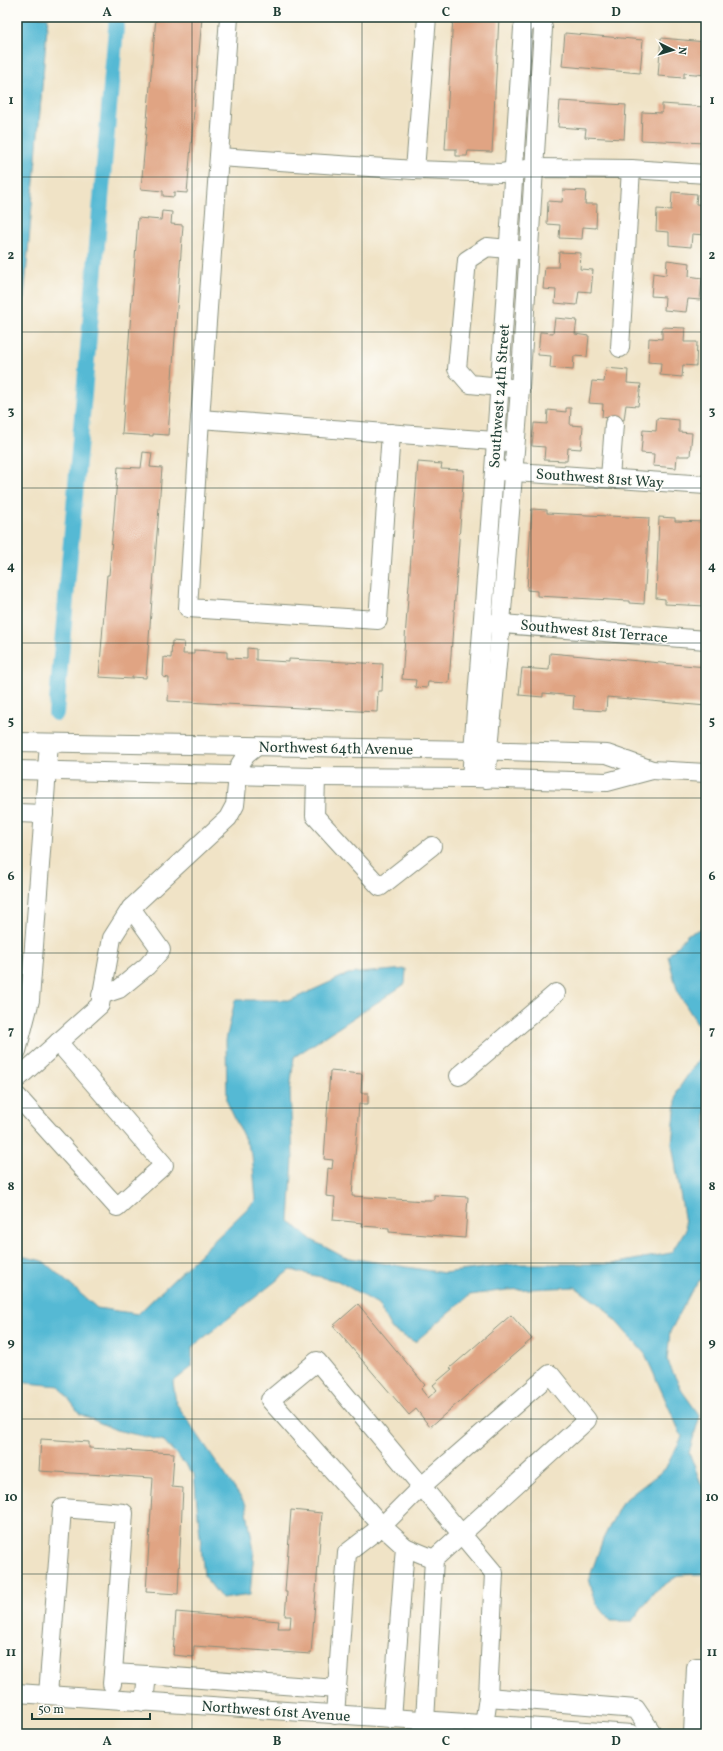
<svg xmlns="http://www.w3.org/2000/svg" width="723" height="1751" font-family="Vollkorn,serif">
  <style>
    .water { fill: #55b9d4; stroke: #3a7b84 }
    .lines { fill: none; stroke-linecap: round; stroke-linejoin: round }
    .canal { stroke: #55b9d4; stroke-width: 16 }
    .building { fill: #e0a483 }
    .minor-casing { stroke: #88907d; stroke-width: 20 }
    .minor { stroke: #fff; stroke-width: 18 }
    .grid { fill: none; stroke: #1f3d34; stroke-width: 1; stroke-opacity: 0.55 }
    .labels { text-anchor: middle; stroke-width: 3.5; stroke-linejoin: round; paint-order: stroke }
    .street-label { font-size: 15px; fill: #1f3d34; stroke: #fdfcf7 }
    .neatline { fill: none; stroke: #1f3d34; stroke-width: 1.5 }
    .grid-label { font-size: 13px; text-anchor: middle; font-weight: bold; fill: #1f3d34 }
  </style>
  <rect width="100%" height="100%" fill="#fdfcf7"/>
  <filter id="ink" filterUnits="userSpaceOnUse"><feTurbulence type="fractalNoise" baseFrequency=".025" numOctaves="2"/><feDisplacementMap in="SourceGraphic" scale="8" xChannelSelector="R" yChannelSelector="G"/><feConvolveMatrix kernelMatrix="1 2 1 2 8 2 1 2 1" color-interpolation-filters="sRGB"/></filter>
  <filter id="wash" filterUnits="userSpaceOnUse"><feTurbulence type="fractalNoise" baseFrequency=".012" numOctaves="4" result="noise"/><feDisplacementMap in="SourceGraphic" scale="16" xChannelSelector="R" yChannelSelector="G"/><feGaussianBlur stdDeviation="0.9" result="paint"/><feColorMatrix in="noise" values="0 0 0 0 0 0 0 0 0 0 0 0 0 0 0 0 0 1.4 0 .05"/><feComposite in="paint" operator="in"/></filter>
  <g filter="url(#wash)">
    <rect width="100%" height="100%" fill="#f0e3c6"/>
    <g class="water">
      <path d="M17,17H48L17,382Z"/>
      <path d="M706,927V1272L691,1292L670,1332L667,1360L682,1391L700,1416L689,1452L701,1484L706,1492V1574L679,1575L654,1592L632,1621H611L596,1603L589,1579L603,1539L622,1502L665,1469L682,1437L645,1354L604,1308L575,1287L507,1290L470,1295L415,1342L392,1330L378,1304L338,1281L290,1270L192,1347V1367L173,1382L176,1403L246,1505L254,1551L250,1595L222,1599L204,1576L194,1474L164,1441L116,1430L80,1414L59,1386L17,1382V1255L43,1261L97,1308L138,1314L256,1200L252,1155L227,1102L226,1040L235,1000H291L348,974L406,969L405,984L294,1057L290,1091L293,1159L289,1221L312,1240L344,1257L444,1273L515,1264H612L671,1253L686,1229L672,1144L677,1091L702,1054V1031L678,993L668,956L688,934Z"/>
    </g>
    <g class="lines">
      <path class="canal" d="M56,713L117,17"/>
    </g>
    <g id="blocks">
      <g class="building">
        <path d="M156,17H202L187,193L174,192V197L163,196V191L141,189Z"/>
        <path d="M453,17H499L492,152L468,151L467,156H456V149H445Z"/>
        <path d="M565,33L643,40L640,73L562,66Z"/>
        <path d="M661,38L706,42V75L684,73V78L658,76Z"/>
        <path d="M560,101L626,105L624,139L585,137L586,129L558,127Z"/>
        <path d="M662,104L706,107V143L641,140L642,112L662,113Z"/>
        <path d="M563,190L586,191L585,204H597L596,228L583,227L582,239L559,238L560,225L547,224L548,201L562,202Z"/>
        <path d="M672,192L697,194L696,204L706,205L705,235L692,234L691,247L669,245V232L656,231L657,209L671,210Z"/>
        <path d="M162,211L172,212L171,224L183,225L168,435L153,434V436L122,434L138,218L161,220Z"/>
        <path d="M559,252L581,253L580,269L593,270L591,292L579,291L577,305L555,303L556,290L543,289L545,267H558Z"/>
        <path d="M667,260L690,263L689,276L702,278L700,300L688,299L686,312L664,310L665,297L651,296L653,273L666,275Z"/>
        <path d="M555,318L577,320L575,334L589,336L587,357L574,356L573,370L550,368L551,356L538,355L540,332L553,333Z"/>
        <path d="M662,327L685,328L684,342H697L696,366L683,365L682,377L660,375L661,363L648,362L649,338L662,339Z"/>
        <path d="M606,368L628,370L627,383L641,384L638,406L626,405L624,420L602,417L603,404L589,403L592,381L604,382Z"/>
        <path d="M566,408H571L570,425L583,426L581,449L568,448L567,461L544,460L545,447L532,446L534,423L547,424L548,410L566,412Z"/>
        <path d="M657,418L679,420V432L692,433L690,456H677L676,468L653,466L654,454L641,453L643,430L656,431Z"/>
        <path d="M143,452L152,453L150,467L162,468L146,678L132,677V679L99,677L107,575H109L118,467L141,468Z"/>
        <path d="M418,462L442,464L441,469L464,470L449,683L428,682L427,688L415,687L416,680L402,679Z"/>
        <path d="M532,509L547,510V513L649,518L644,604L629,603V601L537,596V591L527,590Z"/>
        <path d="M659,517L675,518V521L706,522V606L665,604V599L656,598Z"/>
        <path d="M172,641L184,642L183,654H194V650L227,652V658L247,659V648L256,649V660L289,662V659L383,664L382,691H378L377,712L168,701L169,678L163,677L164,657L171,658Z"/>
        <path d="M550,653L706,667V706L607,697L606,711L573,709L574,696L543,693V697L519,695L522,668L549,670Z"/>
        <path d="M330,1071L362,1074L361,1093H368V1104H359L352,1196L424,1201V1200H434V1195L468,1197L465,1238L389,1232V1228L362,1226L363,1223L333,1220L335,1197L326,1196L328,1168L332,1169L333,1160L324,1159Z"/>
        <path d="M358,1304L425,1385L421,1389L428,1398L437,1390L433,1385L452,1369L450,1368L511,1315L532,1339L430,1427L416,1409L409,1415L333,1326Z"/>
        <path d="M41,1439L89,1442V1448L174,1453L172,1487L183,1488L178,1594L146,1592L153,1478L39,1471Z"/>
        <path d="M291,1510L322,1513L311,1654L194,1646L193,1657L173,1655L176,1612L279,1621L278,1628H290L291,1616H285L287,1592H285Z"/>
      </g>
    </g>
  </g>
  <g filter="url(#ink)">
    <use href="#blocks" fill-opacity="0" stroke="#88907d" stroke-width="1"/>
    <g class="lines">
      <g class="minor-casing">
        <g id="minor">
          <path d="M229,17L200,419L508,442"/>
          <path d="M219,157L415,170L427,17"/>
          <path d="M415,170L501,173L534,168L631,169L706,174"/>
          <path d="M620,348L631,169"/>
          <path d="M511,388L470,384L457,369L467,260L487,247L519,250"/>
          <path d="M200,419L188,608L378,620L391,433"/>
          <path d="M501,471L706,485"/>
          <path d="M610,478L614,424"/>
          <path d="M489,623L706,640"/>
          <path d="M17,742L474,750L607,754L652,770L706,773"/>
          <path d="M17,770L316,777L471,778L607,782L652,770"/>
          <path d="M316,777L315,816L380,887L432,846"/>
          <path d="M471,778L494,471L523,28L532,17"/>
          <path d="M486,779L501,623L520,389L543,28L539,17"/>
          <path d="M17,813L44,814"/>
          <path d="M101,995L119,989L147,966L161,950L131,908"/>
          <path d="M17,1051L30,1000L49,743"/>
          <path d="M459,1076L556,993"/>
          <path d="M17,1079L100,1005L112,938L131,908L228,818L235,805L239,766L246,755L256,747"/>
          <path d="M17,1096L117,1207L164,1165L58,1042"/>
          <path d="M405,1547L382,1526L270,1400L317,1361L494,1573L488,1697L484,1725"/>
          <path d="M112,1684L113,1673L147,1675"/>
          <path d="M17,1693L632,1734"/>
          <path d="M48,1695L62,1508L124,1513L113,1673"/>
          <path d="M488,1697L636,1709L653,1734"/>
          <path d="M144,1702L147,1675L337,1689"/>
          <path d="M335,1715L347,1553L382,1526L422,1486L550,1374L587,1420L434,1559L425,1721"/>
          <path d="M392,1719L405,1547L434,1559"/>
          <path d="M693,1734L696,1667H706"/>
        </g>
      </g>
      <use href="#minor" class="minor"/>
    </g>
  </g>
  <path class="grid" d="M192,17V1734M362,17V1734M531,17V1734M17,177H706M17,332H706M17,488H706M17,643H706M17,798H706M17,953H706M17,1108H706M17,1263H706M17,1419H706M17,1574H706"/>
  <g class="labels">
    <g class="street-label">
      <text transform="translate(499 396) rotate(-86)" y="5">Southwest 24th Street</text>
      <text transform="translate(600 478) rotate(4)" y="5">Southwest 81st Way</text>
      <text transform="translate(594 631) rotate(5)" y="5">Southwest 81st Terrace</text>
      <text transform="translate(336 748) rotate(1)" y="5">Northwest 64th Avenue</text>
      <text transform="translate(276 1711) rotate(4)" y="5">Northwest 61st Avenue</text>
    </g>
  </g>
  <rect width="723" height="1751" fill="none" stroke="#fdfcf7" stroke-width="44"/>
  <g transform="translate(673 50) rotate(95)" stroke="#fdfcf7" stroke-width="3" paint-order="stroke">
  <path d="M0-3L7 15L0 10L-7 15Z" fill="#1f3d34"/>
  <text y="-6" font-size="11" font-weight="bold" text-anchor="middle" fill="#1f3d34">N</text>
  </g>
  <path d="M32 1713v6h118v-6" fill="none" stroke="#1f3d34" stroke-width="2"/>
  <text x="38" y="1713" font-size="12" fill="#1f3d34" stroke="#fdfcf7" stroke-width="3" paint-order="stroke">50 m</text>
  <rect x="22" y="22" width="679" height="1707" class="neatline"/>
  <g class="grid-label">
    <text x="107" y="16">A</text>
    <text x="277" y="16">B</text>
    <text x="446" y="16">C</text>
    <text x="616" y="16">D</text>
    <text x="11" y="104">1</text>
    <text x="712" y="104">1</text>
    <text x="11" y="259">2</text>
    <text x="712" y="259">2</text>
    <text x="11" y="415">3</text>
    <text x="712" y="415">3</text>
    <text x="11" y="570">4</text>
    <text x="712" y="570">4</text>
    <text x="11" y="725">5</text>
    <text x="712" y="725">5</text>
    <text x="11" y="880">6</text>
    <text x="712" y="880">6</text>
    <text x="11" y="1035">7</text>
    <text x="712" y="1035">7</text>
    <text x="11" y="1190">8</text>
    <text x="712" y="1190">8</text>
    <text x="11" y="1346">9</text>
    <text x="712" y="1346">9</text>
    <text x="11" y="1501">10</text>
    <text x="712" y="1501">10</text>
    <text x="11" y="1656">11</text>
    <text x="712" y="1656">11</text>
    <text x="107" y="1745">A</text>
    <text x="277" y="1745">B</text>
    <text x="446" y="1745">C</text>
    <text x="616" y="1745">D</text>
  </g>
</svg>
